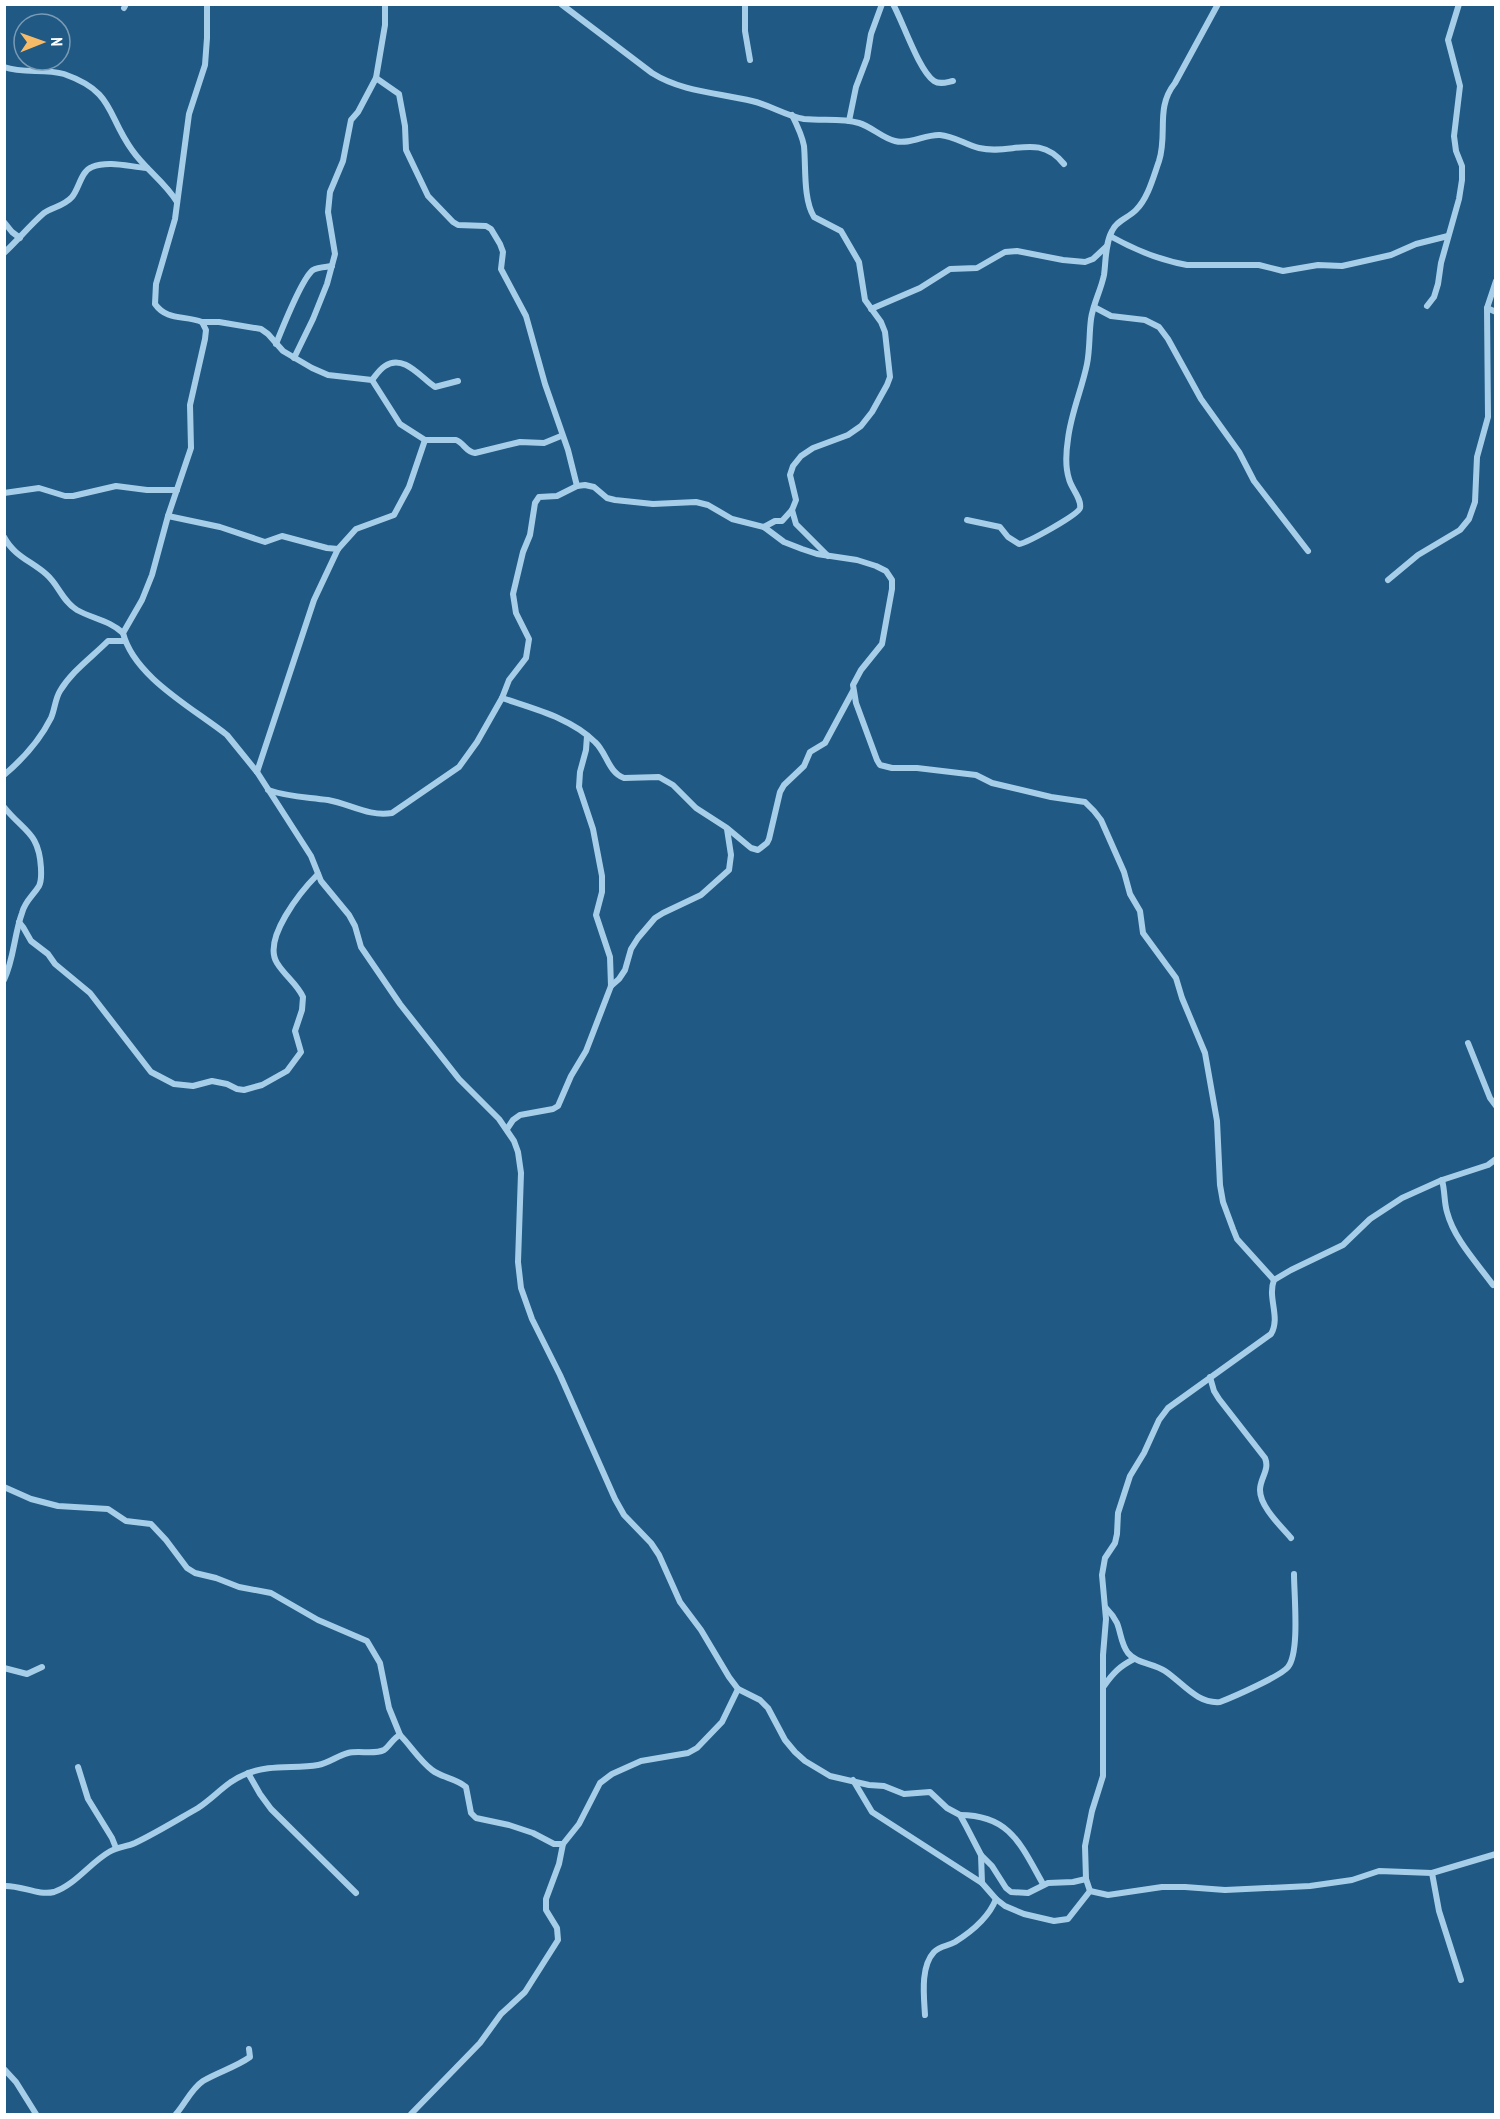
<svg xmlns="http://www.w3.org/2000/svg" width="1500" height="2119" font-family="'PT Sans Narrow',sans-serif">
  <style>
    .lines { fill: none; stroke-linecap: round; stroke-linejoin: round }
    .street { stroke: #a7cee9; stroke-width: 6 }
  </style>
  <rect width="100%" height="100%" fill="#205984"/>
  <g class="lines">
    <g class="street">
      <path d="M207,4V38L205,65L189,114L175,219L156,284L155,304C167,321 184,315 202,322L206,330L205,339L190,405L191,448L168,516L152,575L142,600L123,633C134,677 193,708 227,735L257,772L311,856L321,881L349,915L355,926L361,947L400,1004L459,1079L499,1119L514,1141L518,1152L521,1173L518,1262L521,1288L532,1319L560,1375L615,1499L624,1515L651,1543L659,1555L680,1602L701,1630L729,1677L738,1689L760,1700L768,1708L785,1740L795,1752L805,1761L830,1776L869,1785L884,1786L904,1794L930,1792L947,1808L960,1815L966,1826L981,1855L982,1883L996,1899L1005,1906L1024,1914L1054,1921L1068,1919L1090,1891L1108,1895L1162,1887H1185L1225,1890L1310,1886L1352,1880L1379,1871L1432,1873L1496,1854"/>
      <path d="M561,4L652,73C682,92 719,93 752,101C770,105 786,116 804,119C822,121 842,118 859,123C872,127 882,138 895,141C909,145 926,134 940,135C954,136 966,145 979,148C1011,156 1038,132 1064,164"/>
      <path d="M745,4V31L750,60"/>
      <path d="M893,4C903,22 919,71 934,81C940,85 947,82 953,81"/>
      <path d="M124,8L126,4"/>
      <path d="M4,67C24,74 44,68 64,74C115,92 106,114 132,150C145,169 165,182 177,202"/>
      <path d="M376,78L399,94L405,126L406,150L428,196L453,222L458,225L486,226L491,229L500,244L503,252L501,269L526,316L545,384L568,450L577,486"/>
      <path d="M849,121L856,87L867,58L871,34L882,4"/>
      <path d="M4,222L12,232L20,238"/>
      <path d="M1110,236C1135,250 1159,260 1187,265H1259L1283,271L1318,265L1342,266L1391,255L1416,244L1448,236"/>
      <path d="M4,253C18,240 30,225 44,213C53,207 64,206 72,197C79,189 81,171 92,167C109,160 130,167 147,168"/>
      <path d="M1427,306L1434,297L1438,284L1441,263L1459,199L1462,180V166L1456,151L1454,136L1460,86L1448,40L1459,4"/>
      <path d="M1094,307L1111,316L1145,320L1159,327L1168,339L1201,399L1239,452L1254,481L1308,551"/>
      <path d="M1487,308L1496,312"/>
      <path d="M871,309L920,288L950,269L977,268L1005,252L1017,251L1063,260L1085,262L1093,259L1107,246"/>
      <path d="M202,322H219L261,329L268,334L283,351L312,368L328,375L372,380L400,424L425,440H456C464,443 466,452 475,453L520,442L544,443L561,436"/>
      <path d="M276,344C282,329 302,278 313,270C318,267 326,267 332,266"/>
      <path d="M294,358L313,319L327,284L335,254L328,212L330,192L343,161L351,120L358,112L376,78L385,25V4"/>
      <path d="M372,380C376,375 380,369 385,366C404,353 422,379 435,387L458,381"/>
      <path d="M4,493L39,488L65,496H73L116,486L147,490H177"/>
      <path d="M792,510L796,524L828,556"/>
      <path d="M168,516L220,527L265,542L282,536L327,548L338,549"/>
      <path d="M967,520L1000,527L1008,537L1019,544C1027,543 1078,515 1080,508C1082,499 1071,488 1069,479C1065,467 1066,452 1068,439C1071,413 1082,389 1087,364C1090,349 1089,334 1091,319C1093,304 1101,290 1104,275C1106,261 1105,244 1112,231C1116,221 1128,218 1136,210C1148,198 1153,178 1159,161C1168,133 1155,108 1175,83L1218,4"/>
      <path d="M764,527L775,521H782L792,510L796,500L790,475L793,466L801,456L813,448L848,435L861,426L872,412L887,385L890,377L885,332L881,322L865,300L859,262L841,231L814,217C803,199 806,167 804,146C802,135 797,125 792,115"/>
      <path d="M4,537C14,556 31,561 46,574C59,585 62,601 77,610C93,619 109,620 123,633"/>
      <path d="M1388,580L1418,555L1460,530L1469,519L1475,502L1477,457L1488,417L1487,308L1496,281"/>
      <path d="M502,698C534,709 571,718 595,742C607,753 608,772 624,778L659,777L673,785L696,808L727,828L751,848L758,850L767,843L769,839L780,792L784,785L804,766L810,752L825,743L853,691"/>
      <path d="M257,772L314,600L338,549L356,529L394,515L409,487L425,440"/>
      <path d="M4,775C23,759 40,740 51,718C55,709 55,699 60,691C72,671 91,658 108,641H125"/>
      <path d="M268,790C288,797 307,797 328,800C350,804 369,817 392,813L459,767L477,742L502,698L509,680L526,658L529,639L516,613L513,594L523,552L530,535L535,503L539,497L557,496L577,486L585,485L594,487L607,498L615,500L653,504L696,502L708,505L732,519L764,527L784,542L802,549L817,554L857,560L876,566L886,571L892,580V589L882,644L861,670L853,685L856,703L877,760L880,765L892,768H917L976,775L992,783L1051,797L1085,802L1094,811L1101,820L1124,872L1130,894L1140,911L1143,933L1176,978L1182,998L1205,1053L1217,1121L1220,1185L1223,1202L1233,1229L1237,1239L1274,1280"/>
      <path d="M4,807C24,832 39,832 41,868C41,874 42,880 39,886C33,896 25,901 22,913C14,935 14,959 4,980"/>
      <path d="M19,922L23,927L31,941L48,954L55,964L90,993L151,1072L174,1084L193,1086L212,1081L227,1084L237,1089L244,1090L262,1085L287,1071L301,1052L295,1031L302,1010L303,997C297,984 285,976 277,963C262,939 301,891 318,874"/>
      <path d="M611,986L619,979L625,970L631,949L638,938L655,918L663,913L701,895L729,870L731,855L727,829"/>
      <path d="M1468,1043L1490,1098L1496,1106"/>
      <path d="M507,1129L513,1120L520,1115L553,1109L558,1106L571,1076L586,1051L611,986L610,957L596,915L602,892V876L593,829L579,787L580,772L586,750L587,736"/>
      <path d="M1442,1180C1445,1191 1444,1202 1447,1212C1454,1239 1477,1263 1493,1285"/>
      <path d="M1210,1377L1214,1391L1219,1399L1265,1458C1270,1470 1260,1478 1260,1490C1260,1507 1281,1526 1291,1538"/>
      <path d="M4,1487L31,1499L58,1506L108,1509L126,1521L151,1524L166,1540L187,1568L195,1573L216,1578L239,1587L271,1593L318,1620L367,1641L380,1663L389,1708L400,1735"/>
      <path d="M1106,1608C1110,1612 1114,1617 1117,1623C1121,1633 1121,1644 1128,1653C1137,1664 1153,1663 1165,1671C1183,1683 1197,1704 1220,1702C1233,1697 1281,1676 1288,1667C1300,1652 1294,1595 1294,1574"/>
      <path d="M4,1668L27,1674L42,1667"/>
      <path d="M1104,1686C1113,1673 1120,1666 1134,1659"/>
      <path d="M78,1767L88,1799L112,1838L116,1848"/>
      <path d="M248,1773L260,1794L271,1809L356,1893"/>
      <path d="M853,1780L872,1812L982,1883"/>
      <path d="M960,1815C1010,1815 1021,1845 1043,1884"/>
      <path d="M982,1856L992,1866L1006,1888L1011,1892L1028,1893L1048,1883L1073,1882L1086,1879"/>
      <path d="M1432,1873L1439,1911L1461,1980"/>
      <path d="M4,1886C21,1885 38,1896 54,1892C75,1885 90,1863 109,1852C117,1847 126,1847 135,1843C156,1833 177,1820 198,1808C215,1797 227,1781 246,1774C269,1764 295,1769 318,1765C329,1763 337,1756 348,1753C359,1750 374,1755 384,1750C390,1746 393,1738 400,1735C411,1746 419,1760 432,1770C442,1778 456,1778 466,1787L471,1813L476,1818L509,1825L533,1833L554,1844H563L579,1824L600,1783L612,1774L641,1761L688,1753L697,1748L722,1722L738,1689"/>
      <path d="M1090,1891L1086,1879L1085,1846L1092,1811L1103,1776V1655L1106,1619L1102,1575L1105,1558L1115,1543L1117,1534L1118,1513L1130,1476L1144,1453L1159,1420L1168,1408L1271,1334C1281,1317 1267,1298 1274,1280L1291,1270L1343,1245L1370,1219L1402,1198L1442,1180L1488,1165L1496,1159"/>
      <path d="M925,2015C924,1997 920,1967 934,1952C940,1946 948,1946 955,1942C971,1932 989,1917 996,1899"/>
      <path d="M4,2069L16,2082L36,2114"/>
      <path d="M176,2114C185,2104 191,2089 203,2081C218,2072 236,2067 250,2057L249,2049"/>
      <path d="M411,2114L480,2043L501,2014L525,1992L558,1940L557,1928L546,1910V1899L559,1864L563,1844"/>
    </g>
  </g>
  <rect width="1500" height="2119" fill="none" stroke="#ffffff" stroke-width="12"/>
  <g transform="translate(42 42) rotate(89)"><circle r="28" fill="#205984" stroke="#799bb5" stroke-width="1.5"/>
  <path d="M0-4.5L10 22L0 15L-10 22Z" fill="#f7ba67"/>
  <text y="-9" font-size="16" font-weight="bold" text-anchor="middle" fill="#ffffff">N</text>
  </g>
</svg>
